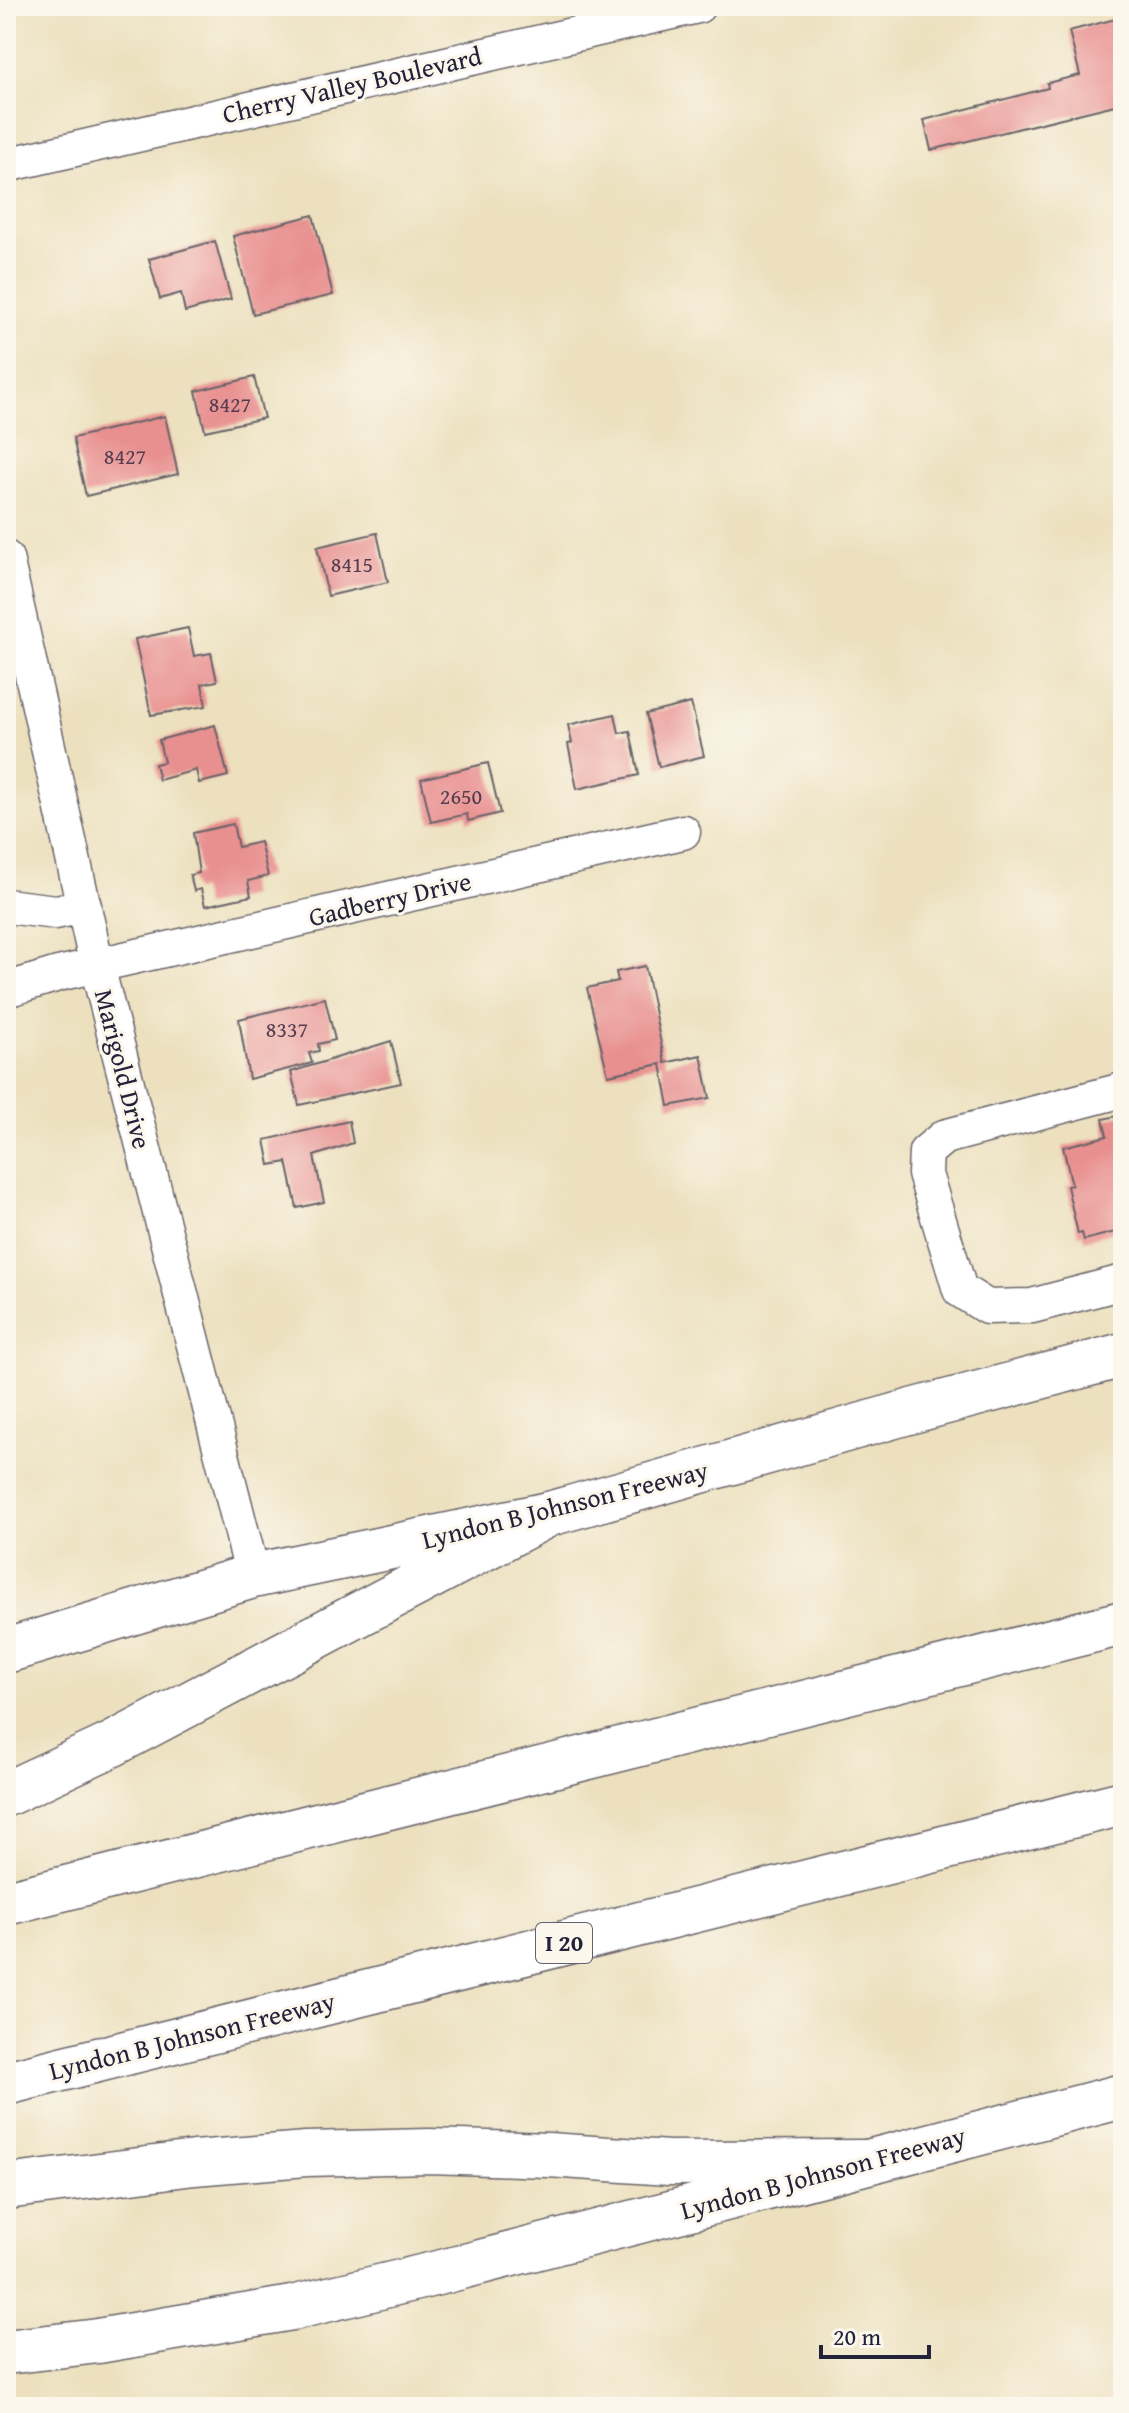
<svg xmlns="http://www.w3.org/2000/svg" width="1129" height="2413" font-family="'Gentium Book Plus',serif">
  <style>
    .building { fill: #e88f8f }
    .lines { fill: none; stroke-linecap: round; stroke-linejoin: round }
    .minor-casing { stroke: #696469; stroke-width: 37 }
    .major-casing { stroke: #696469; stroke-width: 47 }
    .highway-casing { stroke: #696469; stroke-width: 47 }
    .minor { stroke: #fff; stroke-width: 34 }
    .major { stroke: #fff; stroke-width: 44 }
    .highway { stroke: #fff; stroke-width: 44 }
    .labels { text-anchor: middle; stroke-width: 6; stroke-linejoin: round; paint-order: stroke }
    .number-label { font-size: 22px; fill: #543d50 }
    .shield { fill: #fbf7ec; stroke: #636270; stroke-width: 2 }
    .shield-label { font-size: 24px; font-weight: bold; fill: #22223b }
    .street-label { font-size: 26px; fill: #22223b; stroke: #fbf7ec }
  </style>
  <rect width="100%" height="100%" fill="#fbf7ec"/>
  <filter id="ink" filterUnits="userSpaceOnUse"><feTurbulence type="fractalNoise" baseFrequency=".0125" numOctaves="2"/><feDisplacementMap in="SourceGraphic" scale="16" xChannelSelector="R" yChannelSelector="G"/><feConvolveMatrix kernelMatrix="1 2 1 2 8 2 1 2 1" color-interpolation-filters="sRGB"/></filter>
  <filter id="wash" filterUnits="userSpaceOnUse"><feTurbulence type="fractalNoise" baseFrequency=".006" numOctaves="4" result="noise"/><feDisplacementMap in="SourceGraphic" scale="32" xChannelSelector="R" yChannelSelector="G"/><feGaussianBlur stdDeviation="1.8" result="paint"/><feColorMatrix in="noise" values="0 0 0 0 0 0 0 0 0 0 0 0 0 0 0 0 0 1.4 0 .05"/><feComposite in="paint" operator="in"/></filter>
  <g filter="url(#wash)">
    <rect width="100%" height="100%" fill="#ece0be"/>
    <g id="blocks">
      <g class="building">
        <path d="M1123,17V103L931,150L924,120L1048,88L1047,83L1080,75L1069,31Z"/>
        <path d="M313,215L333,295L253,314L233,236Z"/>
        <path d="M215,241L231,299L185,312L181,293L160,299L149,259Z"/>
        <path d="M254,377L264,418L205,431L196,391Z"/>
        <path d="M165,416L178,474L86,496L73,438Z"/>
        <path d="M377,533L388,582L328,596L317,547Z"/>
        <path d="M188,628L194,656L211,653L217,681L202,684L206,706L151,715L135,639Z"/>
        <path d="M691,703L704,756L659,767L646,714Z"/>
        <path d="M615,714L619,733L630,731L639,775L577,789L568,744L572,743L568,725Z"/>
        <path d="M215,725L228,776L199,783L196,770L159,780L155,764L164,762L159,740Z"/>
        <path d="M488,763L500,813L468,821L467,814L431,822L421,779Z"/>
        <path d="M233,824L238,847L260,842L268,876L248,881L251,896L205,906L201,889L194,891L190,875L199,873L193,833Z"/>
        <path d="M645,966L665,1063L701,1055L710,1098L669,1106L661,1064L608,1075L587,988L618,981L616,972Z"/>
        <path d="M325,998L335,1040L318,1044L319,1051L309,1053L312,1063L249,1079L239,1019Z"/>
        <path d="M391,1041L401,1083L299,1105L291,1072Z"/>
        <path d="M1121,1115L1123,1230L1084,1240L1082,1233L1078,1234L1067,1186L1072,1185L1063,1147L1107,1136L1103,1119Z"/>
        <path d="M349,1121L353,1143L314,1156L324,1202L297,1208L287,1162L270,1165L265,1140Z"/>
      </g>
    </g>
  </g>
  <g filter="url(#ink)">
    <use href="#blocks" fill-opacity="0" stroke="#696469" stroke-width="2"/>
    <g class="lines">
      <g class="minor-casing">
        <g id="minor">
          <path d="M6,165L698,6"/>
          <path d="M6,558L97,966L253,1576"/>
          <path d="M6,906L56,912L84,906"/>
          <path d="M6,990L58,974L683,832"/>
          <path d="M1123,1090L944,1137L926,1152L925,1174L960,1290L987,1307L1032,1306L1123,1282"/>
        </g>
      </g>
      <g class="major-casing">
        <g id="major">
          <path d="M6,1651L253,1576L549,1514L912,1411L1123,1355"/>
          <path d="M6,2352L98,2341L292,2308L446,2271L1123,2096"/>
        </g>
      </g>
      <g class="highway-casing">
        <g id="highway">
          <path d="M6,1794L113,1744L549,1514"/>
          <path d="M6,1903L1123,1623"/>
          <path d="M6,2083L1123,1803"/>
          <path d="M6,2187L194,2163L306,2154L429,2151L548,2155L669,2163L865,2162"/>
        </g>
      </g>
      <use href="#minor" class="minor"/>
      <use href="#major" class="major"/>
      <use href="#highway" class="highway"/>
    </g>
  </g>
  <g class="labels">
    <g class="number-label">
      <text x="230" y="412">8427</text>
      <text x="125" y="464">8427</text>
      <text x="352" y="572">8415</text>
      <text x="461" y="804">2650</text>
      <text x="287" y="1037">8337</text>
    </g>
    <rect class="shield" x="536" y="1923" width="56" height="40" rx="6"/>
    <g class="shield-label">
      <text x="564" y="1951">I 20</text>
    </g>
    <g class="street-label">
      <text transform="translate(352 85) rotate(-13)" y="9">Cherry Valley Boulevard</text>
      <text transform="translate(390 899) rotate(-13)" y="9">Gadberry Drive</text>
      <text transform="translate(123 1069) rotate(76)" y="9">Marigold Drive</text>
      <text transform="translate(565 1505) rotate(-14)" y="9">Lyndon B Johnson Freeway</text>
      <text transform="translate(192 2036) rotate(-14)" y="9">Lyndon B Johnson Freeway</text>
      <text transform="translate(823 2173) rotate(-15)" y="9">Lyndon B Johnson Freeway</text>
    </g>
  </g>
  <rect width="1129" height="2413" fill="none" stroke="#fbf7ec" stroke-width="32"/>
  <path d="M821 2345v12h108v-12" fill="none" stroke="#22223b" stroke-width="4"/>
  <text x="833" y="2345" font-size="24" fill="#22223b" stroke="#fbf7ec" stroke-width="6" paint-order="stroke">20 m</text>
</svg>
